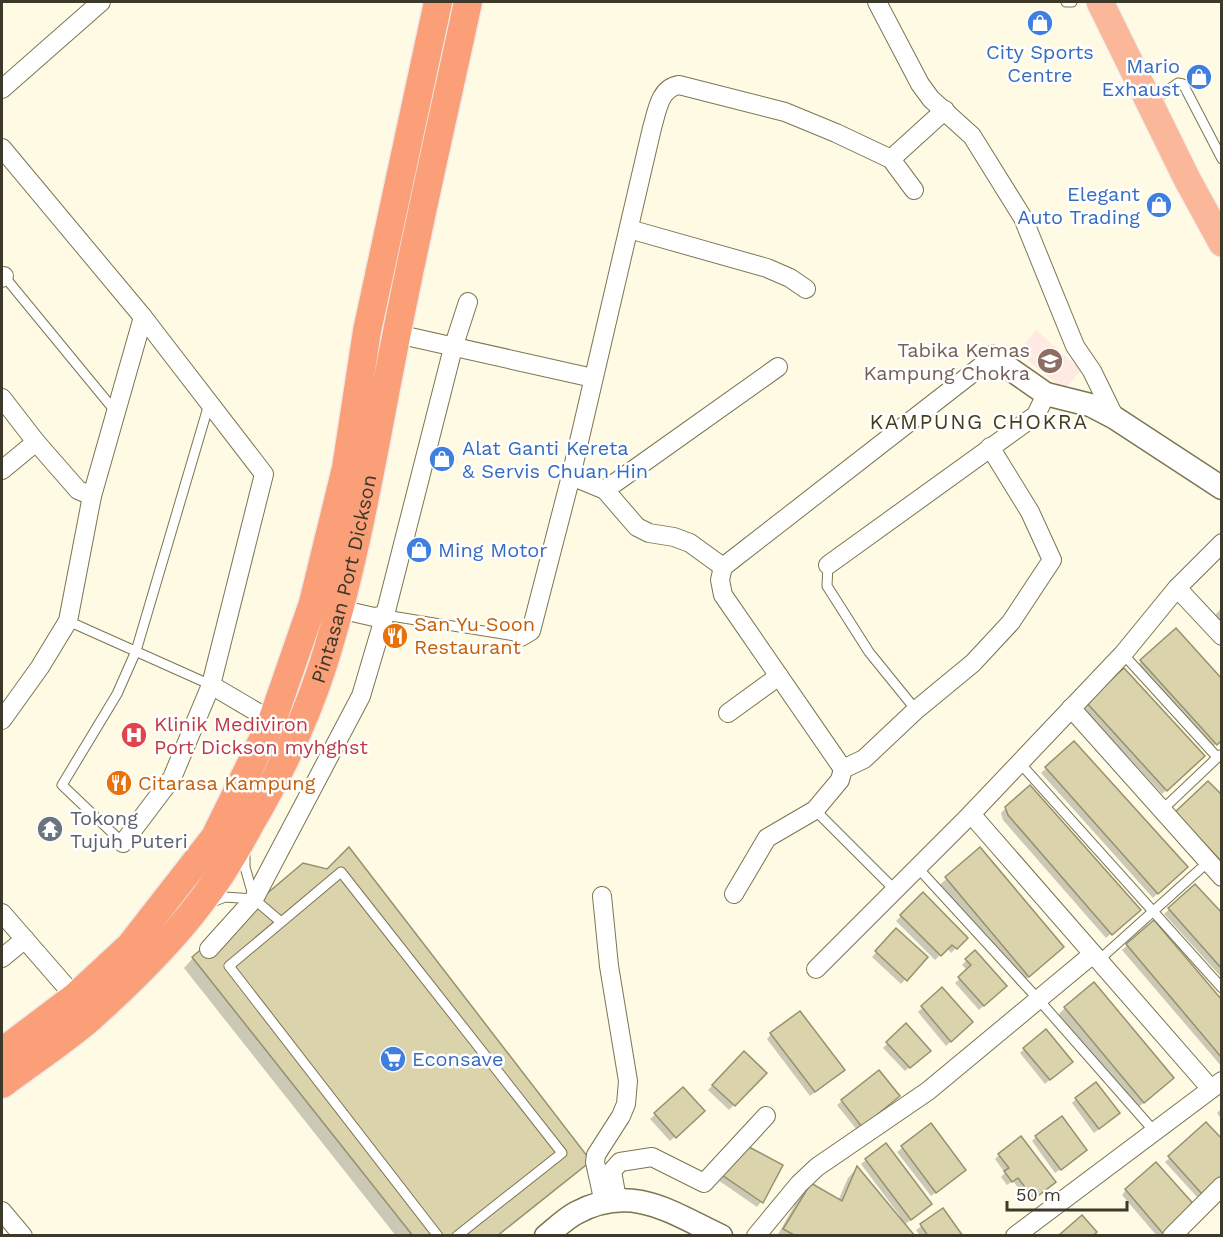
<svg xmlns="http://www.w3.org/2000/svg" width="1223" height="1237" font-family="'Work Sans',sans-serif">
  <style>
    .education { fill: #feeae3 }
    .shadow { fill: #0003 }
    .building { fill: #dad3ac; stroke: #97916e; stroke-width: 1.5 }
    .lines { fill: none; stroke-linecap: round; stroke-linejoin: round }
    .service-casing { stroke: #7b7553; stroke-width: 11 }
    .minor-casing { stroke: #7b7553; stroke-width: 20 }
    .tertiary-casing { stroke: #7b7553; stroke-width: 25 }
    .primary-casing { stroke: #ecebea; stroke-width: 29 }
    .trunk-casing { stroke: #ecebea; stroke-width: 31 }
    .service { stroke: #fff; stroke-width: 9 }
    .minor { stroke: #fff; stroke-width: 18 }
    .tertiary { stroke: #fff; stroke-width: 22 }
    .primary { stroke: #fbb79a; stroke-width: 27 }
    .trunk { stroke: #fa9f78; stroke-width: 28 }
    .labels { text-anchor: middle; stroke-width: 5; stroke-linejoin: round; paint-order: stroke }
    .shop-label { font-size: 20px; fill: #366cbe; stroke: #fff; text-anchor: start }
    .education-label { font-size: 20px; fill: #785e54; stroke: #fff; text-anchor: end }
    .street-label { font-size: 20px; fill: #3c392a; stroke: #fff }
    .food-label { font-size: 20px; fill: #c56008; stroke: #fff; text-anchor: start }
    .health-label { font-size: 20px; fill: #be3a42; stroke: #fff; text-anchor: start }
    .worship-label { font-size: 20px; fill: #5b616d; stroke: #fff; text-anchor: start }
    .neighbourhood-label { font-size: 21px; letter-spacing: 1.5px; fill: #443e1e; stroke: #fff }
  </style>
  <rect width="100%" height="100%" fill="#fefae3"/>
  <path class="education" d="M1036,330L1081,370L1064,390L1018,352Z"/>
  <g class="shadow">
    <path d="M1222,608V628L1212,618Z"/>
    <path d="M1176,630L1222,739L1211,748L1137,665Z"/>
    <path d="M1124,670L1203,756L1162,794L1083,708Z"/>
    <path d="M1074,743L1186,867L1153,898L1041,773Z"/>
    <path d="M1222,798V871L1172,817Z"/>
    <path d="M1006,808L1134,914L1106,938L1003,820L1001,813Z"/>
    <path d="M980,850L1052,957L1018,986L936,888Z"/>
    <path d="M1195,886L1222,916V978L1164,914Z"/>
    <path d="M923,895L966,938L951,953L947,948L935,960L896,921Z"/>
    <path d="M1154,922L1222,1003V1067L1122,950Z"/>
    <path d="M897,930L926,957L901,984L872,957Z"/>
    <path d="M975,952L1005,986L979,1010L955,983L968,971L962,965Z"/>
    <path d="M193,958L589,1161L497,1236H396L184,968Z"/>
    <path d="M942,989L971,1022L946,1046L918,1012Z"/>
    <path d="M1065,1008L1172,1078L1133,1112L1055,1018Z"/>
    <path d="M906,1025L924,1055L905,1071L883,1048Z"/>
    <path d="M771,1034L838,1074L810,1096L767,1039Z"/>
    <path d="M1024,1049L1066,1066L1045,1084L1020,1053Z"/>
    <path d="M744,1053L765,1073L729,1110L708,1090Z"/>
    <path d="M683,1089L703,1111L670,1141L650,1119Z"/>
    <path d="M898,1096L857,1130L837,1105L842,1101Z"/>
    <path d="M1076,1099L1114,1117L1094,1133L1072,1103Z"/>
    <path d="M1221,1109H1222V1120L1217,1113Z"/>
    <path d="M1206,1124L1222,1175L1197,1197L1165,1162Z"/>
    <path d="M930,1126L960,1174L931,1196L897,1152Z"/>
    <path d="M1036,1137L1081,1155L1055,1173L1032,1141Z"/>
    <path d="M743,1153L781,1166L761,1202L757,1207L718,1180Z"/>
    <path d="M999,1155L1049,1187L1029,1202L1013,1181L1007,1185L1001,1177L1005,1173L995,1159Z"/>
    <path d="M866,1160L925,1209L904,1225L913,1236H777L801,1194L811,1184L838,1201L848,1178L857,1168L898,1218L900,1216L861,1164Z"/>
    <path d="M1126,1190L1195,1208L1164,1236H1157L1122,1195Z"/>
    <path d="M943,1210L961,1236H920L916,1230Z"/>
  </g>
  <g class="building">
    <path d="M1176,628L1222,679V740L1217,745L1140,660Z"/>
    <path d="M1124,668L1205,756L1167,791L1086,702Z"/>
    <path d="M1074,741L1188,867L1158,894L1045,767Z"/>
    <path d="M1208,781L1222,795V862L1175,812Z"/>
    <path d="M1030,785L1141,910L1112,935L1008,815L1005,807Z"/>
    <path d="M349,847L591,1161L497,1236H413L192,957L303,863L327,869Z"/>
    <path d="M980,847L1064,947L1029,977L945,877Z"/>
    <path d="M1195,884L1222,913V969L1168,908Z"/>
    <path d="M923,892L968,938L957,949L952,945L941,956L900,915Z"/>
    <path d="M1154,920L1222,1000V1058L1126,944Z"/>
    <path d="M896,928L928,957L907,981L875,951Z"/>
    <path d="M975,950L1007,986L984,1006L958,977L971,965L965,959Z"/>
    <path d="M1094,982L1174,1078L1144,1103L1064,1007Z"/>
    <path d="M942,987L973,1022L951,1042L921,1006Z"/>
    <path d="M800,1011L845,1070L815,1092L770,1033Z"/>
    <path d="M906,1023L931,1051L910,1068L886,1042Z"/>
    <path d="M1046,1029L1073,1062L1050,1080L1023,1048Z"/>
    <path d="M744,1051L767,1073L735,1106L712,1085Z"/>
    <path d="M879,1070L900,1096L862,1127L841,1100Z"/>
    <path d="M1096,1082L1120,1113L1099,1129L1075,1098Z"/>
    <path d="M683,1087L705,1111L676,1138L654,1113Z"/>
    <path d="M1062,1116L1087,1150L1061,1170L1035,1136Z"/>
    <path d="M1206,1122L1222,1139V1177L1202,1194L1168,1156Z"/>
    <path d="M931,1123L966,1170L936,1193L901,1146Z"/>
    <path d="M1021,1136L1056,1182L1034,1199L1018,1178L1012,1182L1004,1171L1009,1168L998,1154Z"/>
    <path d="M886,1143L932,1204L911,1220L865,1159Z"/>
    <path d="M747,1146L783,1165L763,1203L722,1175Z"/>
    <path d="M1156,1162L1197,1208L1165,1236L1125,1189Z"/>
    <path d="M857,1166L915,1236H796L783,1229L811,1183L842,1201Z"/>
    <path d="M943,1208L963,1236H928L920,1224Z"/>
    <path d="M1082,1215L1097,1232L1093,1236H1058Z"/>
  </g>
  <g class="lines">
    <g class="service-casing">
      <g id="service">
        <path d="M1066,2H1072"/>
        <path d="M1152,101L1178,83L1183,84L1222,159"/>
        <path d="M4,276L115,411"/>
        <path d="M828,565L827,586L869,652L916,710"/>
        <path d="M385,615L521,637"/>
        <path d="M68,621L211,685"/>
        <path d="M1123,654L1217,757"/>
        <path d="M1019,762L1222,988"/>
        <path d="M815,810L895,890"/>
        <path d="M1162,810L1220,755"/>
        <path d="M123,843L62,785L117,694L136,651L209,404"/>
        <path d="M245,851V867L254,899L281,922"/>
        <path d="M917,867L1038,999L1154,1131"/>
        <path d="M210,903L225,897L254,899"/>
        <path d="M1099,960L1208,862"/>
        <path d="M438,1236L229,966L341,872L562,1153L457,1236"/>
      </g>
    </g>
    <g class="minor-casing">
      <g id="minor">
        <path d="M877,2L920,84L931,99L972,136L1023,218L1075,346L1092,371L1115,418"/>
        <path d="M2,89L101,2"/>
        <path d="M2,148L143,317L92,496L68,621L40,667L2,720"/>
        <path d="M891,159L945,110"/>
        <path d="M629,229L767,268L790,278L806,289"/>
        <path d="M2,278L4,276"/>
        <path d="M397,334L593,378"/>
        <path d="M2,398L36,442L78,490L92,496"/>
        <path d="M2,470L36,442"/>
        <path d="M571,476L605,490L637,527L649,533L674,537L690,543L723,567"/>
        <path d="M605,490L778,367"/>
        <path d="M828,565L1036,415L1046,394"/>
        <path d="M1177,588L1222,636"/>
        <path d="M339,609L374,617L385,615"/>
        <path d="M521,637L531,631L571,476L652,128C657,112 659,88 679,85L785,112L836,133L891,159L914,190"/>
        <path d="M211,685L272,721L280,723"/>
        <path d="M1071,708L1222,877"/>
        <path d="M728,713L779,676"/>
        <path d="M843,769L723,595L720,580L723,567L993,357"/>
        <path d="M971,814L1211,1089"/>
        <path d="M123,843L172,778L211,685L264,474L143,317"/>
        <path d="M734,894L767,838L815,810L840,780L843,769L864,759L916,710L973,663L1011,622L1052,560L1030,512L990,447"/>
        <path d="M602,896L609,966L628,1081L626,1104L621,1116L596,1155L595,1162L604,1203"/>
        <path d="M2,913L75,997"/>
        <path d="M209,949L254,899L361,696L385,615L453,348L468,302"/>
        <path d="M2,958L25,939"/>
        <path d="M816,969L971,814L1123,654L1177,588L1222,543"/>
        <path d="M617,1199L612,1171L620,1162L652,1157L704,1183L766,1116"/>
        <path d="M2,1211L23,1236"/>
        <path d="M756,1236L799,1184L817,1167L928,1091L1093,954"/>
        <path d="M1015,1236L1222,1081"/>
        <path d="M1172,1236L1222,1186"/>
      </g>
    </g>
    <g class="tertiary-casing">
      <g id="tertiary">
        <path d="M993,357L1046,394L1090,405L1115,418L1222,488"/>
        <path d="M546,1236C556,1228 565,1219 576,1213C632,1183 670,1212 721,1236"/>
      </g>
    </g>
    <g class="primary-casing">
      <path id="primary" d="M1100,2L1187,179L1222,243"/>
    </g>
    <g class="trunk-casing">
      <g id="trunk">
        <path d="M2,1052L75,997L130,946L215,837L272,721L313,603L346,468L367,331L438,2"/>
        <path id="s1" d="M2,1084C31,1062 62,1042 90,1018C128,984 169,944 200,903C219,879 235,852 249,826C279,775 305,721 323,665C357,558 374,447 396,337C418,225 444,113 468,2"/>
      </g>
    </g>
    <use href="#service" class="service"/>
    <use href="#minor" class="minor"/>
    <use href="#tertiary" class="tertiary"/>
    <use href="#primary" class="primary"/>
    <use href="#trunk" class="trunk"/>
  </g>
  <defs>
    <g id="shop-disc" transform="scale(1.35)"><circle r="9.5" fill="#3f7fe0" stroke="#fff"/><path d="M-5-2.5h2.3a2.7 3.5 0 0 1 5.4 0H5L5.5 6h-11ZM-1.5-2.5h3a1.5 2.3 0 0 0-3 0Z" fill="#fff"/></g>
    <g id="school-disc" transform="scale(1.35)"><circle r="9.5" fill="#8d6e63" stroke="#fff"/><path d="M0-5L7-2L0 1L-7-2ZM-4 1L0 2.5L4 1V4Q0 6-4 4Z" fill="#fff"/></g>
    <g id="restaurant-disc" transform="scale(1.35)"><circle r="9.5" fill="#e8710a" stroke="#fff"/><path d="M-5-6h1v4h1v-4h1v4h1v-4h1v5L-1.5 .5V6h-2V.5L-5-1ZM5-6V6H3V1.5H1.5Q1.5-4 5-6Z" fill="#fff"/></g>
    <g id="hospital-disc" transform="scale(1.35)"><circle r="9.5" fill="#e0444e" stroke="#fff"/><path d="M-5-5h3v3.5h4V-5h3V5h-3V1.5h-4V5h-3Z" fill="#fff"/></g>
    <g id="temple-disc" transform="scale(1.35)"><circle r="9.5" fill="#6b7280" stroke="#fff"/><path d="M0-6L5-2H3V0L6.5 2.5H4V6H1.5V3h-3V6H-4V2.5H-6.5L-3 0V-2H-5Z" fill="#fff"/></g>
    <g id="supermarket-disc" transform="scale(1.35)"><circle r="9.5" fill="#3f7fe0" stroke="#fff"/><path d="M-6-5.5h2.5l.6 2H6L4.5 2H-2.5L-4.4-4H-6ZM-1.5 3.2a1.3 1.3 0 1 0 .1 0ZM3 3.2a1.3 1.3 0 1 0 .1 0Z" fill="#fff"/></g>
  </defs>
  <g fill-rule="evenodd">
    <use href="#shop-disc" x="1040" y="23"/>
    <use href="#shop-disc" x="1199" y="77"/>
    <use href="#shop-disc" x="1159" y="205"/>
    <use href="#school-disc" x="1050" y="361"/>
    <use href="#shop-disc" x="442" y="459"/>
    <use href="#shop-disc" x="419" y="550"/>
    <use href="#restaurant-disc" x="395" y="636"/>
    <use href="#hospital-disc" x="134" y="735"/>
    <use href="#restaurant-disc" x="119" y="783"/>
    <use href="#temple-disc" x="50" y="829"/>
    <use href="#supermarket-disc" x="393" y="1059"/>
  </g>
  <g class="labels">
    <g class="shop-label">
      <text x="1040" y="59" text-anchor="middle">City Sports<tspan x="1040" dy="23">Centre</tspan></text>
      <text x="1180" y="73" text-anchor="end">Mario<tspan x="1180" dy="23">Exhaust</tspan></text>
      <text x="1140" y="201" text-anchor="end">Elegant<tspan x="1140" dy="23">Auto Trading</tspan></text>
      <text x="462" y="455">Alat Ganti Kereta<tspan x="462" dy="23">&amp; Servis Chuan Hin</tspan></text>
      <text x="438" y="557">Ming Motor</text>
      <text x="412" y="1066">Econsave</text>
    </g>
    <g class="education-label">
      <text x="1030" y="357">Tabika Kemas<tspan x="1030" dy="23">Kampung Chokra</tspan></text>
    </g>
    <g class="street-label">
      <text dy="7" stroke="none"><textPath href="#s1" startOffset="627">Pintasan Port Dickson</textPath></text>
    </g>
    <g class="food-label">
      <text x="414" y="631">San Yu Soon<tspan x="414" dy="23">Restaurant</tspan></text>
      <text x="138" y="790">Citarasa Kampung</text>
    </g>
    <g class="health-label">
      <text x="154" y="731">Klinik Mediviron<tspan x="154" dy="23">Port Dickson myhghst</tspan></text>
    </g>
    <g class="worship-label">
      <text x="70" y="825">Tokong<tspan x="70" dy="23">Tujuh Puteri</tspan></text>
    </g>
    <g class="neighbourhood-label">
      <text x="979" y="429">KAMPUNG CHOKRA</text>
    </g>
  </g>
  <rect width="1223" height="1237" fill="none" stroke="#3c392a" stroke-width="6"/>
  <path d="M1007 1201v9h120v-9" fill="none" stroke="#3c392a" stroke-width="3"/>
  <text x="1016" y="1201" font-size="18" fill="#3c392a" stroke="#ffffff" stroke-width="4.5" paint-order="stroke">50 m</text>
</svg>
